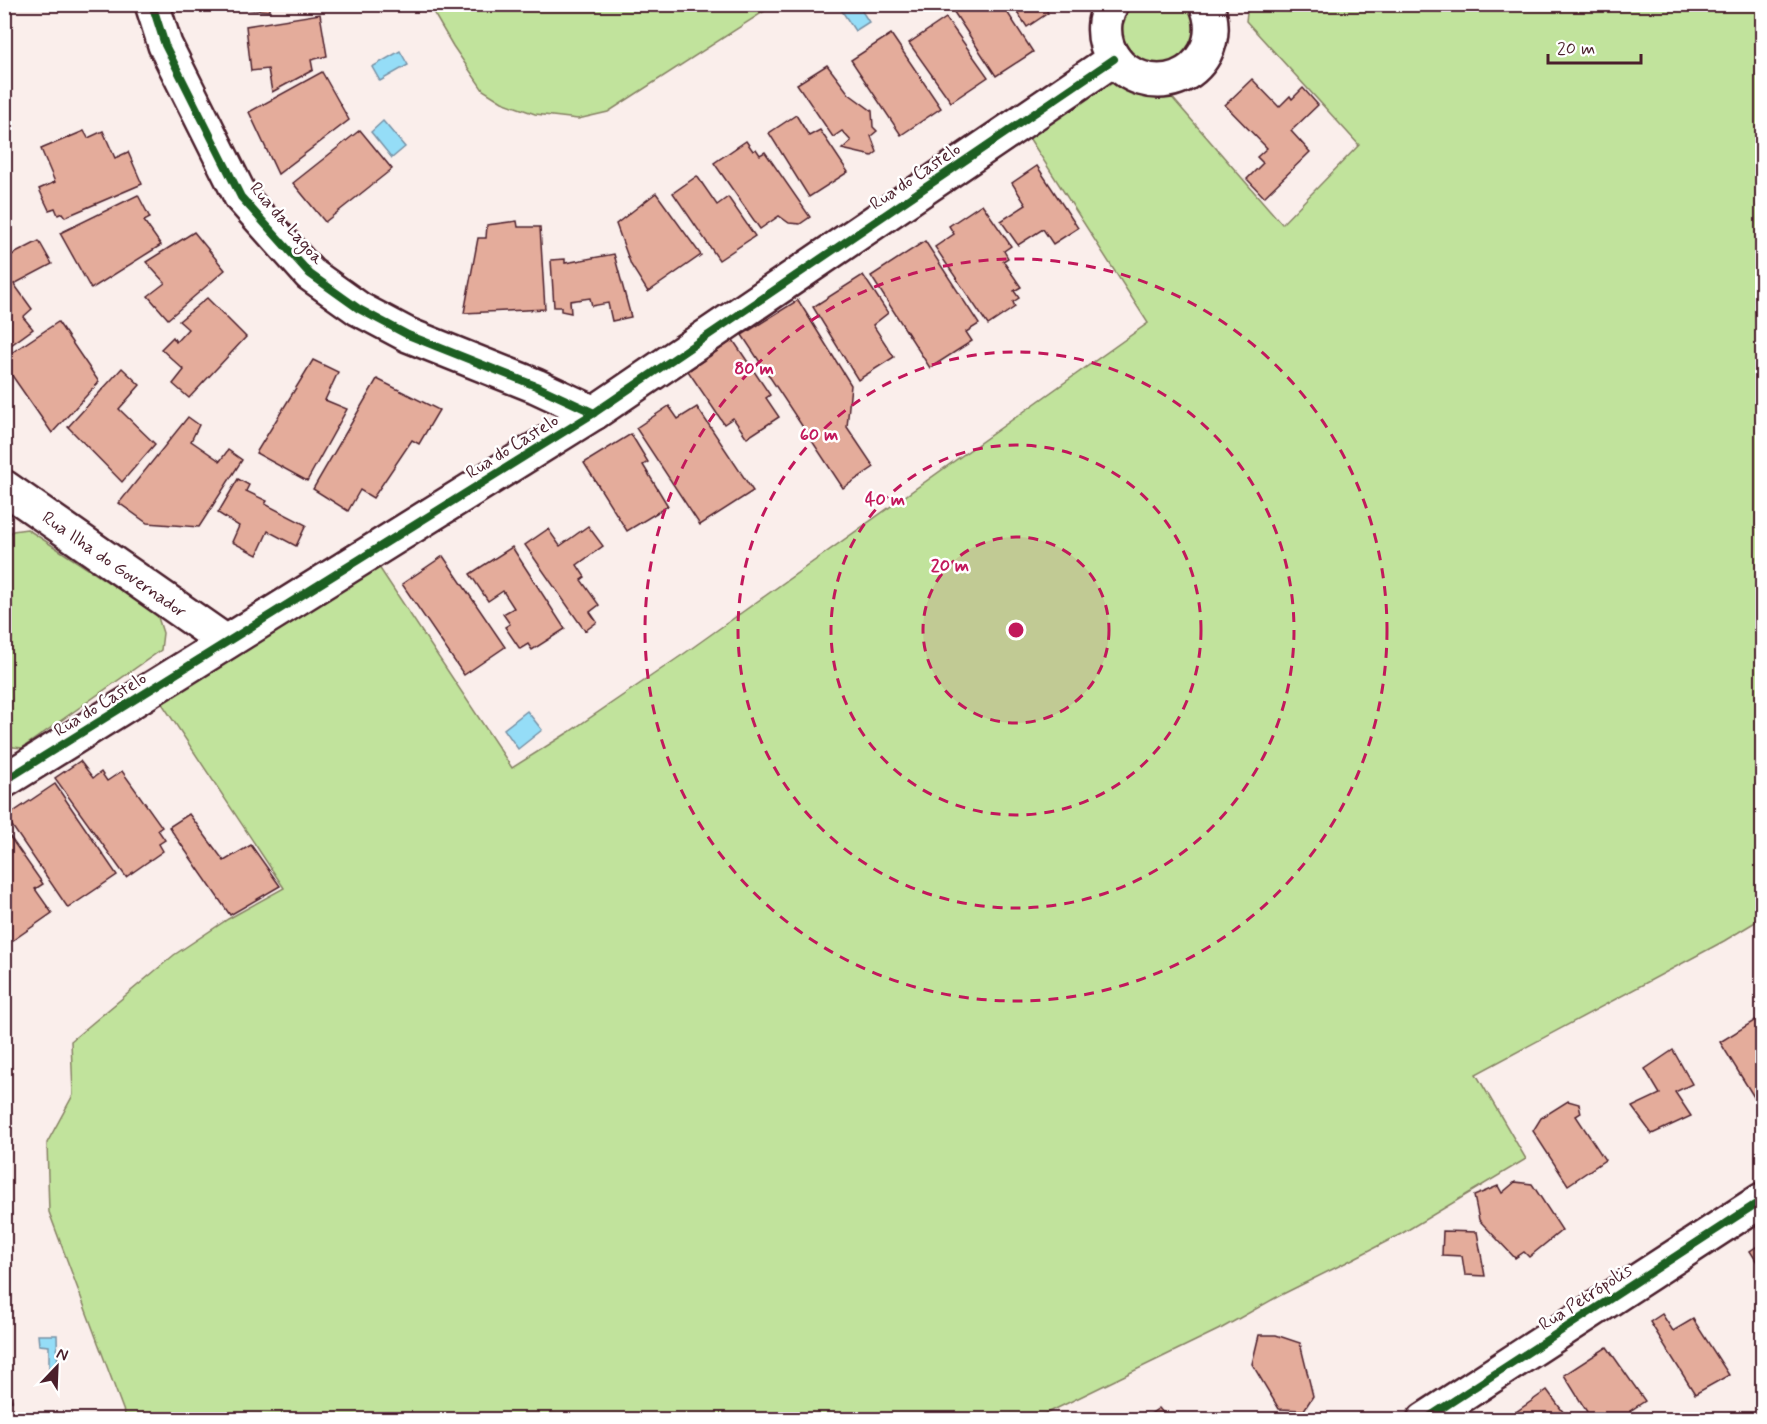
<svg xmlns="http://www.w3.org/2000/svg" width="1767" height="1424" font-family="Mynerve,sans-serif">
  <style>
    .green { fill: #c1e39c; stroke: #868164; stroke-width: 1.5 }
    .water { fill: #95ddf7; stroke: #7791a5; stroke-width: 1.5 }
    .building { fill: #e4ac9b; stroke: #4a1f2b; stroke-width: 1.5 }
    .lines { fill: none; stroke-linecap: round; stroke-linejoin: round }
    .minor-casing { stroke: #4a1f2b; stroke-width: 38 }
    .minor { stroke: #fff; stroke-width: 33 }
    .cycleway-casing { stroke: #fff; stroke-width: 11 }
    .cycleway { stroke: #1b5e20; stroke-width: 8 }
    .ring { fill: none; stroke: #c2185b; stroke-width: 3; stroke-dasharray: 10 8 }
    .labels { text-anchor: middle; stroke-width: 5; stroke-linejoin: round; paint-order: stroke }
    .street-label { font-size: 18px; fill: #4a1f2b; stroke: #fff }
    .centre { fill: #c2185b; stroke: #fff; stroke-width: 3 }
    .ring-label { font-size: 18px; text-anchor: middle; font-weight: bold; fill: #c2185b; stroke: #fff; stroke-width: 5; stroke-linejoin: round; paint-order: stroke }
  </style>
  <rect width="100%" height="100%" fill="#faeeeb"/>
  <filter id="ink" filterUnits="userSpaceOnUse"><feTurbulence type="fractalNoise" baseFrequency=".0167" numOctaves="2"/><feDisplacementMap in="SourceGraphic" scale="12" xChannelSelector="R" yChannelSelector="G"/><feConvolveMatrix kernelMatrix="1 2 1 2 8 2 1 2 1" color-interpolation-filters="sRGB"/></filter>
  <g filter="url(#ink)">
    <g class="green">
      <path d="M429,5H774L608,112L578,119L535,114L502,102L483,90L453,46Z"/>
      <path d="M1125,5H1187L1194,14L1197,28L1190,54L1167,70L1128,60L1116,24Z"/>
      <path d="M1248,5H1762V918L1724,941L1476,1074L1526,1159L1401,1234L1345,1263L1279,1296L1222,1328L1035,1419L127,1420L49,1212L47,1143L73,1095L71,1041L174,955L228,919L284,888L161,702L377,564L512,768L569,732L685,653L1148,323L1026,133L1123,77L1169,94L1282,224L1359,145L1246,21Z"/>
      <path d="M27,529L157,614L163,633L161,650L22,748L5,746L4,539L13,531Z"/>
    </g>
    <g class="water">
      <path d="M838,5H858L869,22L855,31Z"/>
      <path d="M400,51L408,65L380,81L372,67Z"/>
      <path d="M383,121L405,147L392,158L371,132Z"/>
      <path d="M527,711L542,730L518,749L504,729Z"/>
      <path d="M38,1335H57L58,1377H49V1346L39,1345Z"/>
    </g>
    <g class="building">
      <path d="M222,4H270V11L222,7Z"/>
      <path d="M952,4H1002L1033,52L996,76L950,6Z"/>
      <path d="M1012,4H1043L1048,13L1027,27Z"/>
      <path d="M320,14L327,56L311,60L313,70L272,92L268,69L251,71L246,26Z"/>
      <path d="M946,18L988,77L951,102L909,43Z"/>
      <path d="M891,34L941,108L901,135L851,60Z"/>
      <path d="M827,65L849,94L872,111L873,127L877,131L871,136L877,152L872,156L842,149L851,141L842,131L833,137L797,84Z"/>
      <path d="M322,72L349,120L278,174L249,112Z"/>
      <path d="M1252,79L1279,107L1290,96L1292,99L1303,88L1318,105L1291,131L1310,152L1264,197L1247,179L1263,163L1257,157L1267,148L1225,105Z"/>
      <path d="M796,115L809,136L820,130L848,172L809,197L769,133Z"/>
      <path d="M360,130L392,169L325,222L293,183Z"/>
      <path d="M84,131L88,138L103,131L115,158L128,152L142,184L65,217L62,213L58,215L55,208L49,210L39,189L55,182L41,149Z"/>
      <path d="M746,141L753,151L756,149L760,155L765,152L810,217L800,224L789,223L779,216L760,229L714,163Z"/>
      <path d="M1037,166L1078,228L1053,244L1043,229L1018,245L1001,221L1026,205L1012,183Z"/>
      <path d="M697,176L717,205L728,197L755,236L719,260L673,193Z"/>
      <path d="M656,193L701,255L648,292L631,265L616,224Z"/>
      <path d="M138,195L150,218L144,221L161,245L91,289L60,233Z"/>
      <path d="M982,204L1011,246L1004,251L1008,258L1003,261L1021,287L1014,291L1019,298L1013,302L1015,307L988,325L935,247L954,234L949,226Z"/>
      <path d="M517,221L518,227H540L545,309L464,313L478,238H486L487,225Z"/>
      <path d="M194,232L225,270L168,319L148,296L165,283L146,262Z"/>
      <path d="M39,241L52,264L14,284L32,309L23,317L33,329L4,350V259Z"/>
      <path d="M925,241L979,324L966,332L972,341L930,368L871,276Z"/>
      <path d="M614,254L631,317L612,321L608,303L592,306L590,298L570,301L571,313L561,311V307H554L551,260L565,259V263Z"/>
      <path d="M863,275L888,313L873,325L894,357L858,380L813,307Z"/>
      <path d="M207,298L246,337L189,398L173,384L184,370L161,349L173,337L176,342L188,329L179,321Z"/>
      <path d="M798,300L851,385L847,427L874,467L843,488L742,335Z"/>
      <path d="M58,322L99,382L52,433L4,364V358Z"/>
      <path d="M733,340L770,395L766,398L779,417L747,438L733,418L724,424L688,371Z"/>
      <path d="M313,360L338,372L325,400L347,409L307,481L256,453Z"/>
      <path d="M122,368L140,385L119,409L155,444L122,482L68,427Z"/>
      <path d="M377,379L439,410L419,444L412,440L373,498L360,490L348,511L313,489Z"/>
      <path d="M669,406L678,419L697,407L753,491L700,525L636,428Z"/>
      <path d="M188,417L199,425L191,441L220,461L228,450L242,460L199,527L147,523L119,503Z"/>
      <path d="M631,434L648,462L643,465L668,506L627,531L584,463Z"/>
      <path d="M238,479L249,485L246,491L267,501L265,504L306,525L296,546L268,531L257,555L232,542L239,526L218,513Z"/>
      <path d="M588,526L603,546L577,565L585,577L581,580L599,605L590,612L597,622L585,631L525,545L548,529L560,546Z"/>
      <path d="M512,547L565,629L532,650L528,644L520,649L505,627L510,624L503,614L514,608L503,591L488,601L470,574Z"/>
      <path d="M443,556L505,647L464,675L402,584Z"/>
      <path d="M80,761L93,778L101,772L107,781L122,771L162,827L158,830L165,840L159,844L163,851L126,877L55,778Z"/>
      <path d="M55,784L117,875L68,908L6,817Z"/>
      <path d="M189,814L224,861L251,845L280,886L230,915L169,827Z"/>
      <path d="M10,837L43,884L35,889L52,913L9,943L4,937V841Z"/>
      <path d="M1762,1016V1110L1720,1042Z"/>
      <path d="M1673,1050L1692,1084L1675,1092L1691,1116L1652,1134L1632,1107L1660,1094L1645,1069Z"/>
      <path d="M1568,1101L1579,1104L1581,1113L1576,1116L1605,1160L1568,1185L1533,1131L1541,1118Z"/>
      <path d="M1515,1182L1532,1184L1562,1230L1529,1257L1524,1252L1515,1258L1479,1220L1474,1196L1498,1186L1502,1193Z"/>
      <path d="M1443,1231L1477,1232L1485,1276L1465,1275L1462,1256L1442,1255Z"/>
      <path d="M1762,1243V1270L1750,1251Z"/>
      <path d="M1662,1314L1673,1331L1693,1319L1729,1375L1695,1394L1650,1322Z"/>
      <path d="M1259,1335H1276L1300,1343L1313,1396L1304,1410L1279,1409L1252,1364Z"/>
      <path d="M1607,1347L1645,1401L1630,1411L1636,1420H1592L1564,1375Z"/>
      <path d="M4,1369L12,1401L4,1404Z"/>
      <path d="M1547,1390L1569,1420H1511L1509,1417Z"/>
      <path d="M1159,1408L1169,1420H1148V1416Z"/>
      <path d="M16,1410L19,1420H4V1414Z"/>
    </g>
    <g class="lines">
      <g class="minor-casing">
        <g id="minor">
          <path d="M152,4L165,45L241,197L310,274L359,309L408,335L536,386L594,413"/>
          <path d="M1111,4C1109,10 1106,16 1105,22C1098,80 1177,104 1205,53C1213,38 1213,20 1206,4"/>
          <path id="s1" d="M4,487L226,642"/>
          <path d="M4,781L594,413L1114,59"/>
          <path d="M1424,1420L1762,1200"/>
        </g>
      </g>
      <use href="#minor" class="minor"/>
      <g class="cycleway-casing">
        <g id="cycleway">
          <path d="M152,4L165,45L241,197L310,274L359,309L408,335L536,386L594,413"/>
          <path d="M4,781L594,413L1114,59"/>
          <path d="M1424,1420L1762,1200"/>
        </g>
      </g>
      <use href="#cycleway" class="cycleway"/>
    </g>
  </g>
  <circle cx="1016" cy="630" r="93" fill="#c2185b" fill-opacity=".12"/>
  <g class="ring">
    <circle cx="1016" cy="630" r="93"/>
    <circle cx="1016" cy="630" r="185"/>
    <circle cx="1016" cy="630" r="278"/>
    <circle cx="1016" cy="630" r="371"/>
  </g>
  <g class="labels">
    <g class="street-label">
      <text transform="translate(915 176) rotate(-34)" y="6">Rua do Castelo</text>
      <text transform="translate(287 223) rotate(49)" y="6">Rua da Lagoa</text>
      <text transform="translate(512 446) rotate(-32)" y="6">Rua do Castelo</text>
      <text dy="6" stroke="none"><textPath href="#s1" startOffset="135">Rua Ilha do Governador</textPath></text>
      <text transform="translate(100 704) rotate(-32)" y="6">Rua do Castelo</text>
      <text transform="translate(1585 1297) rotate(-33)" y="6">Rua Petrópolis</text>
    </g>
  </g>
  <circle cx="1016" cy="630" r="9" class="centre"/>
  <g class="ring-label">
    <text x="754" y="374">80 m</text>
    <text x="819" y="440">60 m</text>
    <text x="885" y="505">40 m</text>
    <text x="950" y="571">20 m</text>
  </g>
  <rect width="1767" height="1424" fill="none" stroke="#fff" stroke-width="24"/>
  <rect x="12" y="12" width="1743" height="1400" fill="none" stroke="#4a1f2b" stroke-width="2" filter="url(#ink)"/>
  <g transform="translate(57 1367) rotate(23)" stroke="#ffffff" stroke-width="4.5" paint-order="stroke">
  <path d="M0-4.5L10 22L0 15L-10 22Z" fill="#4a1f2b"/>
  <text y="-9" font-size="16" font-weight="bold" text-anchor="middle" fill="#4a1f2b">N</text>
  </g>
  <path d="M1548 54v9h93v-9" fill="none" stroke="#4a1f2b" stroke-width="3"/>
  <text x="1557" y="54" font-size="18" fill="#4a1f2b" stroke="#ffffff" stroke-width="4.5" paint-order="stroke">20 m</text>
</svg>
